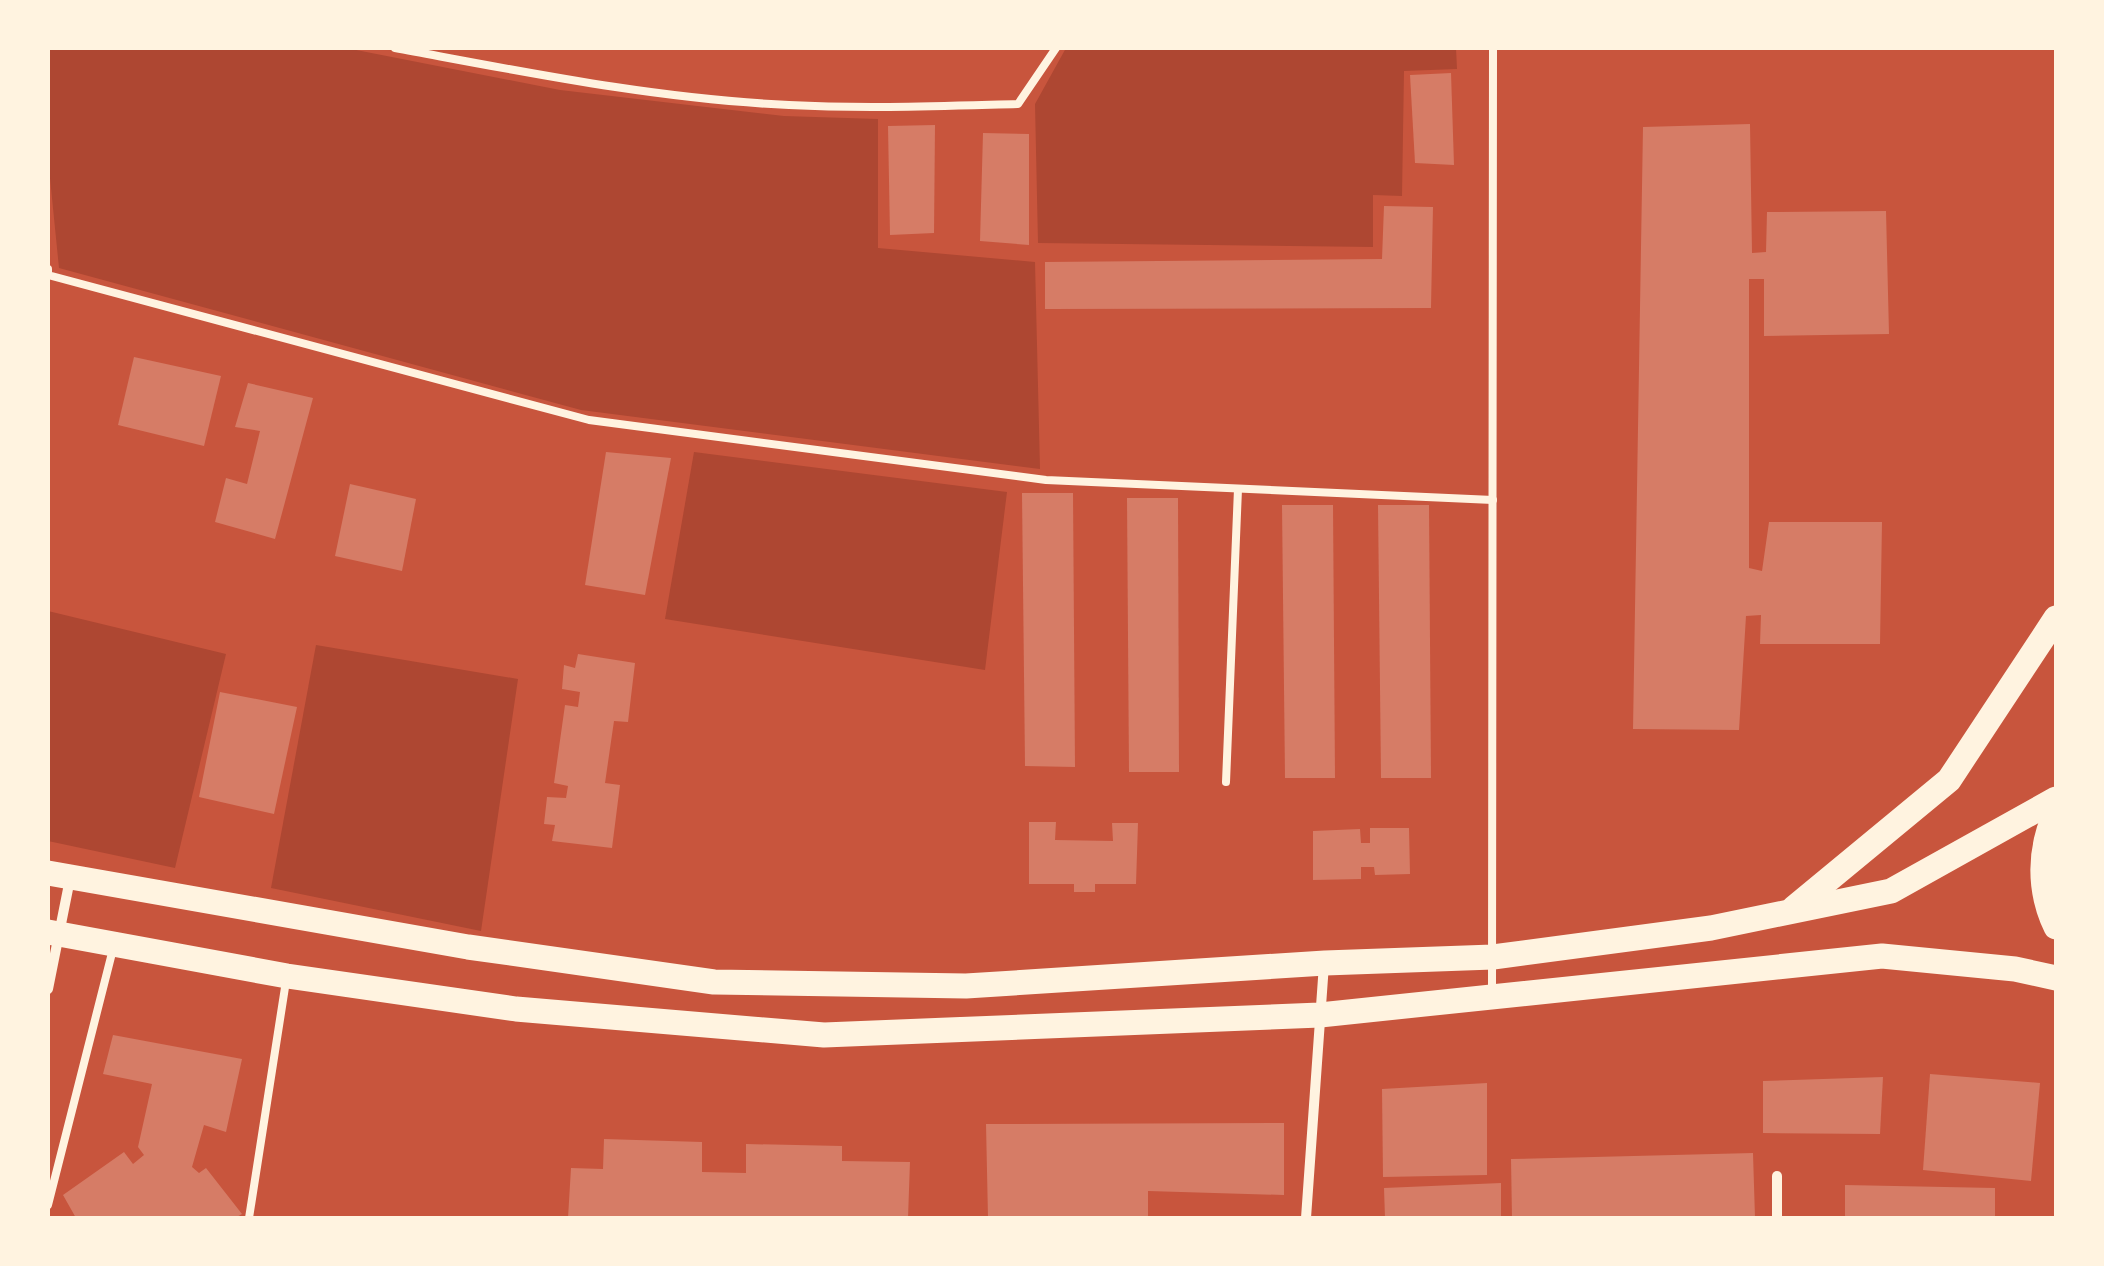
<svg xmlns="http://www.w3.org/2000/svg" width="2104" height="1266" font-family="'Work Sans',sans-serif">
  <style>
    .green { fill: #ae4732 }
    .building { fill: #d67c66 }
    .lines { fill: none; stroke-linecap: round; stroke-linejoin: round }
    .service { stroke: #fff3e0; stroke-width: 8 }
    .minor { stroke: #fff3e0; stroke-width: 10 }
    .primary { stroke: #fff3e0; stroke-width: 25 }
  </style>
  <rect width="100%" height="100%" fill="#c8553d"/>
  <g class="green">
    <path d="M48,48H346L560,90L784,116L878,119V248L1035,262L1040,469L581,410L59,268L48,158Z"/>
    <path d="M1066,48H1456L1457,69L1404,71L1402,196L1373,195V247L1038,243L1035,104Z"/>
    <path d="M694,452L1007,492L985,670L665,619Z"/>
    <path d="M48,611L226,654L175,868L48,841Z"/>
    <path d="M316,645L518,679L481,931L271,888Z"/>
  </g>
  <g class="building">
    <path d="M1451,73L1454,165L1415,163L1410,75Z"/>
    <path d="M1750,124L1752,253L1766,252L1767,212L1886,211L1889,334L1764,336V279H1749V568L1762,571L1769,522H1882L1880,644H1760L1761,615L1746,616L1739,730L1633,729L1643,127Z"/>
    <path d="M935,125L934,233L890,235L888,126Z"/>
    <path d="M983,133L1029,134V245L980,241Z"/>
    <path d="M1384,206L1433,207L1431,308L1045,309V262L1382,259Z"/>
    <path d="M134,357L221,376L204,446L118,425Z"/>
    <path d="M248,383L313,398L275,539L215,522L226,478L247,484L260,431L235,427Z"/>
    <path d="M606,452L671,458L645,595L585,585Z"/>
    <path d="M350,484L416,499L402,571L335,556Z"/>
    <path d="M1022,493H1073L1075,767L1025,766Z"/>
    <path d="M1127,498H1178L1179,772H1129Z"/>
    <path d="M1282,505H1333L1335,778H1285Z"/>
    <path d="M1378,505H1429L1431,778H1381Z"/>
    <path d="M578,654L635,663L628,722L614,721L605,783L620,785L612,848L552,841L555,825L544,824L547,797L566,798L568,786L554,783L565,705L578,707L580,692L562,689L564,665L575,668Z"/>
    <path d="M220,692L297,707L274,814L199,797Z"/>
    <path d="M1029,822H1056L1055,840L1113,841L1112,823H1138L1136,884H1095V892H1074V884H1029Z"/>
    <path d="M1370,828H1409L1410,874L1375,875L1374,867H1361V879L1313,880V831L1360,829L1361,843H1370Z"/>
    <path d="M113,1035L242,1059L226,1132L204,1125L192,1167L199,1173L206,1168L242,1214L235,1218H76L63,1195L124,1152L133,1164L144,1155L138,1147L152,1084L103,1074Z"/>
    <path d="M1930,1074L2040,1083L2031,1181L1923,1170Z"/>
    <path d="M1883,1077L1880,1134L1763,1133V1081Z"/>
    <path d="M1487,1083V1175L1383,1177L1382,1089Z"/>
    <path d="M1284,1123V1195L1148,1191V1218H988L986,1124Z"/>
    <path d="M604,1139L702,1142V1172L746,1173V1144L842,1146V1161L910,1162L908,1218H568L571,1168L603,1169Z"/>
    <path d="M1753,1153L1755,1218H1512L1511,1159Z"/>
    <path d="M1501,1183V1218H1385L1384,1188Z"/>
    <path d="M1845,1185L1995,1188V1218H1845Z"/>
  </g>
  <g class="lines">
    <g class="service">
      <path d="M395,48C525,72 656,99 789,105C865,109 942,106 1018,104L1056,48"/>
      <path d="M48,269V275L589,420L1046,480L1493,500"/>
      <path d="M1226,782L1238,489"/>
      <path d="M1492,993L1493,48"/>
      <path d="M48,1205L113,949"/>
      <path d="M249,1218L286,981"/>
    </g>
    <g class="minor">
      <path d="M48,989L70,879"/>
      <path d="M1777,1176V1218"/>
      <path d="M1306,1218L1324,964"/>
    </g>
    <g class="primary">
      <path d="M2056,812C2039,849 2038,890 2056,927"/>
      <path d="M48,873L468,947L714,982L966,986L1325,963L1493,957L1711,928L1891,891L2056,799"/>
      <path d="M1794,908L1949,780L2056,618"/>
      <path d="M48,932L287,976L516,1009L824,1035L1320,1015L1882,956L2015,969L2056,978"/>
    </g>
  </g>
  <rect width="2104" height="1266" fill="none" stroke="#fff3e0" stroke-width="100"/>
</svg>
